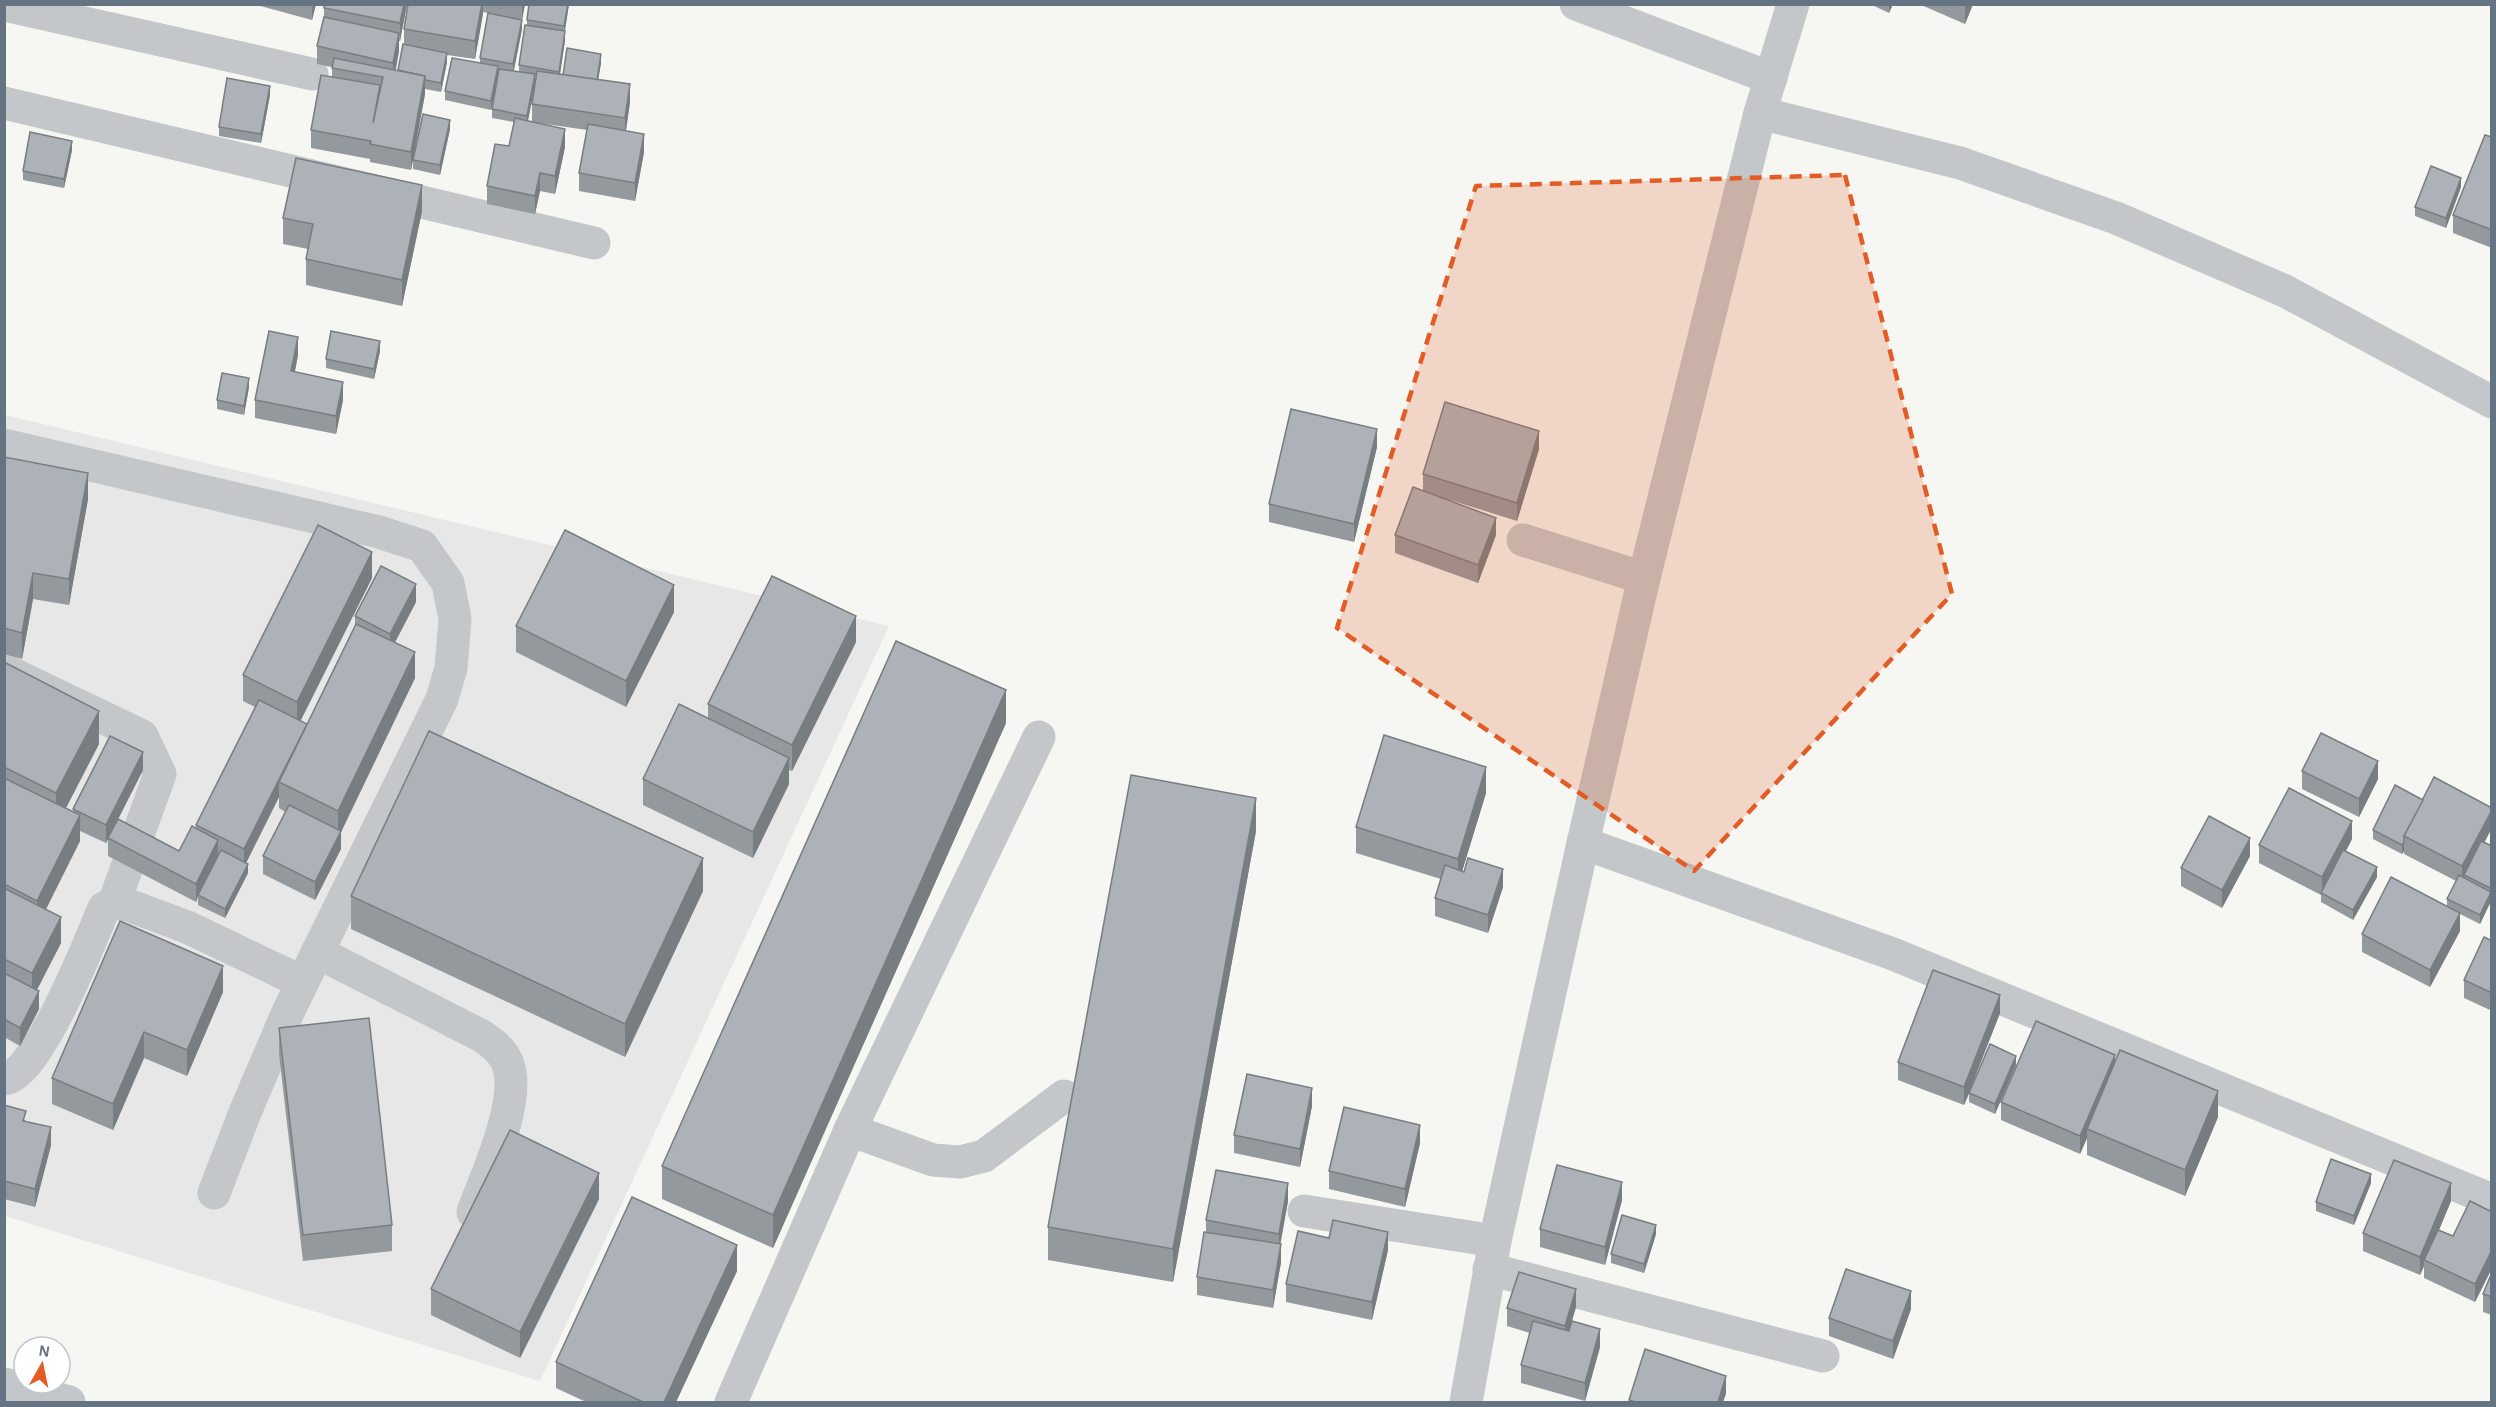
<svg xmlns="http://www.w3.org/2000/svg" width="2496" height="1407" font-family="'Alegreya Sans',sans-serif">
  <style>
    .built { fill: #e6e7e6 }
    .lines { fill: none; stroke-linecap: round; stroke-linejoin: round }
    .minor { stroke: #c3c7ca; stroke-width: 33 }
    .wall { fill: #94999e }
    .shaded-wall { fill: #787d81 }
    .building { fill: #acb2b8; stroke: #787d81; stroke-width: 1.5 }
    .marked { fill: #e35c25; fill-opacity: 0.2; stroke: #e35c25; stroke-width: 4.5; stroke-dasharray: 12 8; stroke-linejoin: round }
  </style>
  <rect width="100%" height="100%" fill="#f6f6f2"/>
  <path class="built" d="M5,415L889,626L540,1381L5,1216Z"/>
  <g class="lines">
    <g class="minor">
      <path d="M1576,4L1771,78"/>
      <path d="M4,5L312,74"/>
      <path d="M4,103L594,243"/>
      <path d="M1760,113L1960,163L2116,218L2285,291L2492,402"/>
      <path d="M4,445L379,532L422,546L448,583L455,619L451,668L442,699L288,1012L246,1110L214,1193"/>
      <path d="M1523,540L1644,578"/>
      <path d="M4,670L142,736L160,774L134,846"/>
      <path d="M1583,843L1893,954L2492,1200"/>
      <path d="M114,903L127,867"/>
      <path d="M317,952L482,1036C492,1043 502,1050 507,1062C523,1098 486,1176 473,1212"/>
      <path d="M4,1079C37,1077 91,939 104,908L114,903L128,905L187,927L302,982"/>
      <path d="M850,1130L933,1160L960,1162L984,1156L1064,1096"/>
      <path d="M1304,1211L1495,1241"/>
      <path d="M1489,1269L1823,1356"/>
      <path d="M4,1384L69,1402"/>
      <path d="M731,1402L850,1130L1039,737"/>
      <path d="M1466,1402L1495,1241L1583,843L1644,578L1760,113L1793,4"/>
    </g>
  </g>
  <g class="wall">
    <path d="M253,4H316L312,20Z"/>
    <path d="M324,4H407L400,41H399V51L396,70L398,71L404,44V29L408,4H525L522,20V29L514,71L519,72V65L527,25V20L569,4L565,31V40L560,74L563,75L601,63L598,80L630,102L626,131L644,152L635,201L579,191V173L587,130L532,122V104L536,77H535V84L528,121L565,147L555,194L540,191L535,214L487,204V186L509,146L514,122L492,118V109L499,70H498V75L491,110L445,100V91L480,63V58L488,13L483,12L475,59L447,55V62L441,92L425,89V94L411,170L370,162V159L311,148V130L332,77V67L317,64V46L324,17Z"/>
    <path d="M1870,4H1893L1889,13Z"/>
    <path d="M1919,4H1973L1965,24Z"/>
    <path d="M270,95L261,143L219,136V127Z"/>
    <path d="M450,129L440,175L413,169V160Z"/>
    <path d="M2492,137V248L2453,233V215Z"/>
    <path d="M72,150L64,188L23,180V171Z"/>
    <path d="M2461,187L2446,228L2415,216V207Z"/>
    <path d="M422,211L402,306L306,285V259L308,249L283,244V218Z"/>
    <path d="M380,351L374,379L326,368V359Z"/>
    <path d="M298,355L295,372L343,400L336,434L255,418V400Z"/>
    <path d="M249,387L244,415L217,409V400Z"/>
    <path d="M1377,447L1354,542L1269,522V504Z"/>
    <path d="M1539,449L1517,521L1450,500L1496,535L1478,583L1395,553V535L1423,490V474Z"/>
    <path d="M4,457L88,499L69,605L33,599L22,659L4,654Z"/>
    <path d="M372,578L300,721L307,726L355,628V616L416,602L395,642L415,678L341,832V849L315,900L263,874V856L285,812L279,808V797L246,863L248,873L225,918L198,905V897L196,902L108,856V839L106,843L80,831V841L46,909L61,943L37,990L39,1009L20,1046L4,1037V662L99,744L66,808L73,812V809L143,770L118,819L179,851L196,828V825L255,707L243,701V675Z"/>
    <path d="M674,612L626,707L516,652V626Z"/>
    <path d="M856,642L792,771L789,770V784L753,858L643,805V779L708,718V704Z"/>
    <path d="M1006,723L773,1248L662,1199V1166Z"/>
    <path d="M2302,771L2378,779L2359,817L2302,789Z"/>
    <path d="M1486,793L1462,871L1503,887L1488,933L1435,916V898L1441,879L1356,853V827Z"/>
    <path d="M2373,830L2484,842L2492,846L2491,901L2480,924L2460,914V931L2430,987L2362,952V934L2447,906V899L2456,881L2404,854V851L2402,854L2373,839Z"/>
    <path d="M1256,831L1173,1282L1048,1260V1227Z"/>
    <path d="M2352,839L2346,851L2377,877L2353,920L2321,902V895L2259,863V845Z"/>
    <path d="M2250,856L2222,908L2181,886V868Z"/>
    <path d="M703,891L625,1057L351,929V896Z"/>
    <path d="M2492,941V1011L2464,998V980Z"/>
    <path d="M223,992L187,1076L144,1058L113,1130L52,1104V1078Z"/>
    <path d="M2000,1013L1973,1082L2016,1065L1995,1114L1969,1102V1094L1964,1105L1898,1080V1062Z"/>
    <path d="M279,1028L392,1225V1251L303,1261L279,1054Z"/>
    <path d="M2115,1062L2218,1117L2185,1196L2087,1155V1138L2080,1154L2001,1120V1102Z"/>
    <path d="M4,1105L26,1121L51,1145L35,1207L4,1199Z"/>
    <path d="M1312,1106L1300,1167L1234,1153V1135Z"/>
    <path d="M1420,1143L1405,1207L1329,1189V1171Z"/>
    <path d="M2371,1183L2354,1225L2316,1211V1202Z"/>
    <path d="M599,1199L520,1358L431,1315V1289Z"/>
    <path d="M1622,1200L1605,1265L1540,1247V1229Z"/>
    <path d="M1288,1201L1280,1244L1281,1262L1273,1308L1197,1295V1277L1206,1233V1220Z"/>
    <path d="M2451,1201L2439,1230L2453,1236L2492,1212V1268L2475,1302L2424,1278V1266L2420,1275L2363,1251V1233Z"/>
    <path d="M1656,1234L1644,1273L1611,1263V1254Z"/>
    <path d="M1329,1238L1388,1250L1372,1320L1286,1302V1284Z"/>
    <path d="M737,1271L676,1402H586L556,1388V1362Z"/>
    <path d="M2492,1272V1315L2483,1312V1294Z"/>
    <path d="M1576,1307L1569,1331L1600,1347L1585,1401L1521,1383V1365L1530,1333L1507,1326V1308Z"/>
    <path d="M1911,1309L1893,1359L1829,1336V1318Z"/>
  </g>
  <g class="shaded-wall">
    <path d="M312,4H316L312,20Z"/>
    <path d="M404,4H407L400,41V23Z"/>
    <path d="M482,4H483V14L475,59V41Z"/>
    <path d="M522,4H525L522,20Z"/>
    <path d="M568,4H569L564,35V26Z"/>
    <path d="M1889,4H1893L1889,13Z"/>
    <path d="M1966,4H1973L1965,24V6Z"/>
    <path d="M522,20V29L513,73V64Z"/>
    <path d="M565,31V40L559,81V72Z"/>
    <path d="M399,33V51L393,80V63Z"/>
    <path d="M447,53V62L441,92V83Z"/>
    <path d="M601,54V63L596,93V84Z"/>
    <path d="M498,66V75L491,110V101Z"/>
    <path d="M535,74V84L527,125V116Z"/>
    <path d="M425,76V94L411,170V152Z"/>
    <path d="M630,84V102L625,136V118Z"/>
    <path d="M270,86V95L261,143V134Z"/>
    <path d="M450,120V129L440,175V165Z"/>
    <path d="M565,129V147L555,194V176Z"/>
    <path d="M644,134V152L635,201V183Z"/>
    <path d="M72,141V150L64,188V179Z"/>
    <path d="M540,173V191L535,214V196Z"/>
    <path d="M2461,178V187L2446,228V218Z"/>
    <path d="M422,185V211L402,306V280Z"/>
    <path d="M298,337V355L291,389V371Z"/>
    <path d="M380,341V351L374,379V369Z"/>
    <path d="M249,378V387L244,415V406Z"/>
    <path d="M343,382V400L336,434V416Z"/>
    <path d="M1377,429V447L1354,542V524Z"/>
    <path d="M1539,431V449L1517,521V503Z"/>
    <path d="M88,473V499L69,605V579Z"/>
    <path d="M1496,518V535L1478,583V565Z"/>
    <path d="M372,552V578L297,728V702Z"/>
    <path d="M33,573V599L22,659V633Z"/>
    <path d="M416,584V602L390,652V634Z"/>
    <path d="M674,585V612L626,707V681Z"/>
    <path d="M856,616V642L792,771V745Z"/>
    <path d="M415,652V678L341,832V849L315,900V882L338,836V811Z"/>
    <path d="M1006,690V723L773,1248V1215Z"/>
    <path d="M99,711V744L56,827V793Z"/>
    <path d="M307,724L279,782V797L244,867V849Z"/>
    <path d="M143,752V770L106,843V825Z"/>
    <path d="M789,758V784L753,858V832Z"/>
    <path d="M2378,761V779L2359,817V799Z"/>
    <path d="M1486,767V793L1458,885V859Z"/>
    <path d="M1256,798V831L1173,1282V1249Z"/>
    <path d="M2492,810V828L2466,877L2464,875V882L2462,884V866Z"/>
    <path d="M80,815V841L37,927V901Z"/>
    <path d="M2352,821V839L2323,894L2322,893V877Z"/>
    <path d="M2250,838V856L2222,908V890Z"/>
    <path d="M218,840V858L198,895L196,902V884Z"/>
    <path d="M2404,842V851L2402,854V845Z"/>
    <path d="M703,858V891L625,1057V1024Z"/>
    <path d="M248,864V873L225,918V909Z"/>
    <path d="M2377,867V877L2353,920V910Z"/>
    <path d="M1503,869V887L1488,933V915Z"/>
    <path d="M2491,892V901L2480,924V915Z"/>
    <path d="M2460,913V931L2430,987V970Z"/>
    <path d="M61,917V943L32,999V973Z"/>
    <path d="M223,966V992L187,1076V1050Z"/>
    <path d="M39,991V1009L20,1046V1028Z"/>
    <path d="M2000,995V1013L1964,1105V1087Z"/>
    <path d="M144,1032V1058L113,1130V1104Z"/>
    <path d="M2115,1055V1073L2087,1129V1138L2080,1154V1136Z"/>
    <path d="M2016,1056V1065L1995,1114V1104Z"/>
    <path d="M1312,1088V1106L1300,1167V1149Z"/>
    <path d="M2218,1091V1117L2185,1196V1170Z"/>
    <path d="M1420,1125V1143L1405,1207V1189Z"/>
    <path d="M51,1127V1145L35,1207V1189Z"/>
    <path d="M599,1173V1199L520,1358V1332Z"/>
    <path d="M2371,1174V1183L2354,1225V1216Z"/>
    <path d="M1622,1182V1200L1605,1265V1247Z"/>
    <path d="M1288,1183V1201L1279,1252V1234Z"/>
    <path d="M2451,1183V1201L2426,1261L2424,1260V1266L2420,1275V1257Z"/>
    <path d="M1656,1225V1234L1644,1273V1264Z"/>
    <path d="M1388,1232V1250L1372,1320V1302Z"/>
    <path d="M1281,1244V1262L1273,1308V1290Z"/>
    <path d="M737,1245V1271L676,1402H664Z"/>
    <path d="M2492,1250V1268L2475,1302V1284Z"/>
    <path d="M1576,1289V1307L1565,1344V1326Z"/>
    <path d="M1911,1291V1309L1893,1359V1341Z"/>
    <path d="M1600,1329V1347L1585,1401V1383Z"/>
    <path d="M1726,1376V1394L1723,1402H1718Z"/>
  </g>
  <g class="building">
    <path d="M324,4H404L400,23L324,8Z"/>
    <path d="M408,4H482L475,41L404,29Z"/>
    <path d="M529,4H568L564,26L527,20Z"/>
    <path d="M488,13L522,20L513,64L480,58Z"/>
    <path d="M324,17L399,33L393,63L317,46Z"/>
    <path d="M525,25L565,31L559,72L519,65Z"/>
    <path d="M403,44L447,53L441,83L425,80V76L398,70Z"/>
    <path d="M567,48L601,54L597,80L563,75Z"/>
    <path d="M334,58L425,76L411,152L370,144L371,141L311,130L321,75L380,85L373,123L383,77L332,68Z"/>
    <path d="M452,58L498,66L491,101L445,91Z"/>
    <path d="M499,69L535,74L527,116L492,109Z"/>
    <path d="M537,71L630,84L625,118L532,104Z"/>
    <path d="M227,78L270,86L261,134L219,127Z"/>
    <path d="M423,114L450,120L440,165L413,160Z"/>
    <path d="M515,118L565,129L555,176L540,173L535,196L487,186L495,144L509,146Z"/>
    <path d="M588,124L644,134L635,183L579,173Z"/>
    <path d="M30,132L72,141L64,179L23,171Z"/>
    <path d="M2485,135L2492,137V230L2453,215Z"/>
    <path d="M296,158L422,185L402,280L306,259L313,224L283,218Z"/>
    <path d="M2431,166L2461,178L2446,218L2415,207Z"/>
    <path d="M269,331L298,337L291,371L343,382L336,416L255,400Z"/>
    <path d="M331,331L380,341L374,369L326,359Z"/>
    <path d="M222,373L249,378L244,406L217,400Z"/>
    <path d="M1445,402L1539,431L1517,503L1423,474Z"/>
    <path d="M1291,409L1377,429L1354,524L1269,504Z"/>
    <path d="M4,457L88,473L69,579L33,573L22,633L4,628Z"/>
    <path d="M1413,487L1496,518L1478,565L1395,535Z"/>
    <path d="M318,525L372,552L297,702L243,675Z"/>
    <path d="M565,530L674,585L626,681L516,626Z"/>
    <path d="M381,566L416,584L390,634L355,616Z"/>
    <path d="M772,576L856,616L792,745L708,704Z"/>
    <path d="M356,624L415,652L338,811L279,782Z"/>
    <path d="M896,641L1006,690L773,1215L662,1166Z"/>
    <path d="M4,662L99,711L56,793L4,767Z"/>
    <path d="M259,700L307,724L244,849L196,825Z"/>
    <path d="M679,704L789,758L753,832L643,779Z"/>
    <path d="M429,731L703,858L625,1024L351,896Z"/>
    <path d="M2321,733L2378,761L2359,799L2302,771Z"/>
    <path d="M1384,735L1486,767L1458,859L1356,827Z"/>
    <path d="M110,736L143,752L106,825L73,809Z"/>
    <path d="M1131,775L1256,798L1173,1249L1048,1227Z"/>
    <path d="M2434,777L2492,808V810L2462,866L2404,836Z"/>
    <path d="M4,778L80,815L37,901L4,884Z"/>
    <path d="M2395,785L2423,800L2404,836V842L2402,845L2373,830Z"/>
    <path d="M2289,788L2352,821L2322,877L2259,845Z"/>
    <path d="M289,805L341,831L315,882L263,856Z"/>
    <path d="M2209,816L2250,838L2222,890L2181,868Z"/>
    <path d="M118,819L179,851L192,826L218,840L196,884L108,838Z"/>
    <path d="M2481,841L2492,846V889L2464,875Z"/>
    <path d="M221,850L248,864L225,909L198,895Z"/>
    <path d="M2343,850L2377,867L2353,910L2321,893Z"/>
    <path d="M1468,858L1503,869L1488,915L1435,898L1445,865L1464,872Z"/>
    <path d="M2459,875L2491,892L2480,915L2447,899Z"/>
    <path d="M2391,877L2460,913L2430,970L2362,934Z"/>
    <path d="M4,888L61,917L32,973L4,959Z"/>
    <path d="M120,921L223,966L187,1050L144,1032L113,1104L52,1078Z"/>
    <path d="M2484,937L2492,941V993L2464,980Z"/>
    <path d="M1933,970L2000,995L1964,1087L1898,1062Z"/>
    <path d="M4,973L39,991L20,1028L4,1019Z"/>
    <path d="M369,1018L392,1225L303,1235L279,1028Z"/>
    <path d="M2036,1021L2115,1055L2080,1136L2001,1102Z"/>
    <path d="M1990,1044L2016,1056L1995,1104L1969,1093Z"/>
    <path d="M2120,1050L2218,1091L2185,1170L2087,1129Z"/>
    <path d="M1247,1074L1312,1088L1300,1149L1234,1135Z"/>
    <path d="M4,1105L26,1111L23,1121L51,1127L35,1189L4,1181Z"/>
    <path d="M1344,1107L1420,1125L1405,1189L1329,1171Z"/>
    <path d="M510,1130L599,1173L520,1332L431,1289Z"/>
    <path d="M2331,1159L2371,1174L2354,1216L2316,1202Z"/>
    <path d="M2394,1160L2451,1183L2420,1257L2363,1233Z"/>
    <path d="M1557,1165L1622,1182L1605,1247L1540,1229Z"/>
    <path d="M1216,1170L1288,1183L1279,1234L1206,1220Z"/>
    <path d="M632,1197L737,1245L664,1402H643L556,1362Z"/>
    <path d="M2470,1201L2492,1212V1250L2475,1284L2424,1260L2438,1230L2453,1236Z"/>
    <path d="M1622,1215L1656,1225L1644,1264L1611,1254Z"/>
    <path d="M1333,1220L1388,1232L1372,1302L1286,1284L1298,1231L1329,1238Z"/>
    <path d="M1204,1232L1281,1244L1273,1290L1197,1277Z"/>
    <path d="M1846,1269L1911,1291L1893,1341L1829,1318Z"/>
    <path d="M1519,1272L1576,1289L1565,1326L1507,1308Z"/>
    <path d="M2492,1272V1297L2483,1294Z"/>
    <path d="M1533,1321L1569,1331L1572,1321L1600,1329L1585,1383L1521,1365Z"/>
    <path d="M1645,1349L1726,1376L1718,1402H1636L1629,1400Z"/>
  </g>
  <path class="marked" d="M1845,175L1952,594L1694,871L1337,628L1476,186Z"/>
  <rect width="2496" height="1407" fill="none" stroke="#657483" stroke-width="12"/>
  <g transform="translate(42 1365) rotate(9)"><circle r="28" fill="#ffffff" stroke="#c1c7cd" stroke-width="1.5"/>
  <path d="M0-4.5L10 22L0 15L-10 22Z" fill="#e35c25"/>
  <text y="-9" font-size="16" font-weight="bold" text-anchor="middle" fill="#657483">N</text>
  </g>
</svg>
